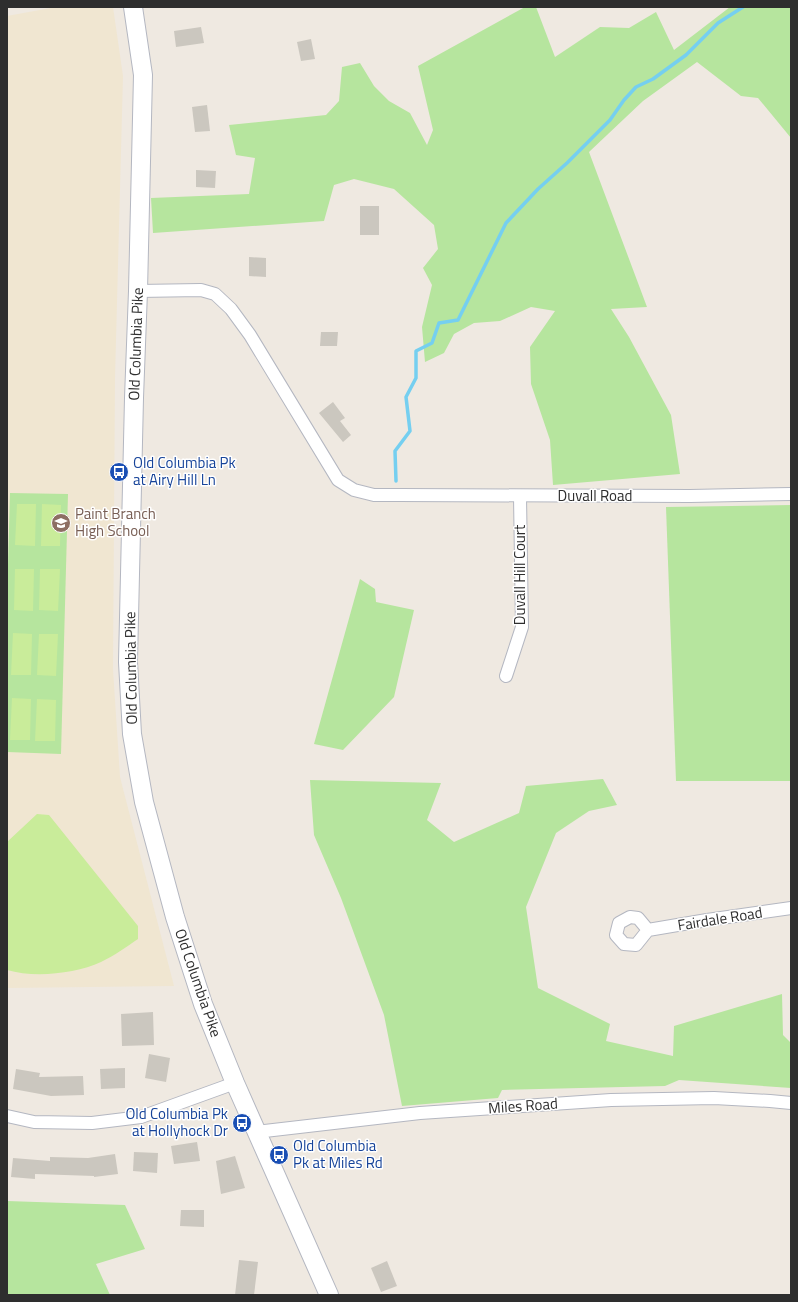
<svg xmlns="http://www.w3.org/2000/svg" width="798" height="1302" font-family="'Titillium Web',sans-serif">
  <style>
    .education { fill: #f0e6d1 }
    .green { fill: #b6e59e }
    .pitch { fill: #c9ec9a }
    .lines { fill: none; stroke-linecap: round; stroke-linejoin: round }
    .stream { stroke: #75cff0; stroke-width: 3.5 }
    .building { fill: #cbc7bf }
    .minor-casing { stroke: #b4b7c1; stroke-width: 14 }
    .secondary-casing { stroke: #b4b7c1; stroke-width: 20 }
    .minor { stroke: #fff; stroke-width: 12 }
    .secondary { stroke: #fff; stroke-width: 18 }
    .labels { text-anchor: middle; stroke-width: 3; stroke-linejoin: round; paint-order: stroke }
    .street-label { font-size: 15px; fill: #2e2e2e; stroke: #fff }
    .transit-label { font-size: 15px; fill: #164399; stroke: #fff; text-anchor: start }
    .education-label { font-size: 15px; fill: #785e54; stroke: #fff; text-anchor: start }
  </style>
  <rect width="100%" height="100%" fill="#efe9e1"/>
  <path class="education" d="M56,7H113L123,76L115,378L113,669L120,777L174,986L7,988V16Z"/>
  <g class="green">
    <path d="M525,7H536L555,57L600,27L629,28L656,12L674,50L730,7H791V138L758,98L741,96L697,62L643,101L589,152L647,307L611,309L629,337L671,415L680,474L553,485L550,440L531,384L530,347L555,311L531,307L500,321L474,323L454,334L444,353L425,362L422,327L432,285L423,268L438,249L434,225L394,189L354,179L334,185L324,221L153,233L151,198L249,194L255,158L236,155L229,125L326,115L339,101L342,67L360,63L374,86L389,101L410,113L427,145L433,130L418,66Z"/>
    <path d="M10,493L68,494L61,754L7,752V601Z"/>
    <path d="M791,505V781H676L666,507Z"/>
    <path d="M360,579L375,589L376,602L414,610L394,697L343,750L314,744Z"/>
    <path d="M603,779L617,805L589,811L556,833L526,907L538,988L610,1024L606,1041L673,1056L674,1026L782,994L783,1035L791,1043V1088L679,1080L665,1086L502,1090L498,1098L402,1106L384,1015L341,898L314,835L310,780L441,783L427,820L454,842L519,813L526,786Z"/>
    <path d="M7,1201L125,1205L145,1249L96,1264L110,1295H7Z"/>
  </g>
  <g class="pitch">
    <path d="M17,504H36L35,546L15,545Z"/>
    <path d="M42,504L61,505L60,546H41Z"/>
    <path d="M15,569H34L33,611L14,610Z"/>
    <path d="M40,569H60L58,611L39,610Z"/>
    <path d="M13,633L32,634L31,675H11Z"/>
    <path d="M39,634H58L56,676L37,675Z"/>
    <path d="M12,698L31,699L30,740H10Z"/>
    <path d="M37,699L56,700L55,741H35Z"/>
    <path d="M37,814L49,815L138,926V939C126,947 114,956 101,962C75,974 34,978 7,970V842Z"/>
  </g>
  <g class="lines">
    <path class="stream" d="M396,481L395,451L410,431L406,397L416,378V351L432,343L439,323L458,320L506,223L538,189L567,163L610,120L624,100L636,87L653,79L686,55L718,23L743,7"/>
  </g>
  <g class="building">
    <path d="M201,27L204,43L176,47L174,31Z"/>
    <path d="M311,39L315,59L301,61L297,42Z"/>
    <path d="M207,105L210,131L195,132L192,107Z"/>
    <path d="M196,170L216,171L215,188L196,187Z"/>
    <rect x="360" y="206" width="19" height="29"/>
    <path d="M249,257L266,258V277L249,276Z"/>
    <path d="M321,332H338L337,346H320Z"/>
    <path d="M333,402L345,418L340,421L351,435L343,442L319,413Z"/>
    <path d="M153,1012L154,1045L122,1046L121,1014Z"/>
    <path d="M149,1054L170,1058L166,1082L145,1078Z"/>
    <path d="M125,1068V1088L101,1089L100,1069Z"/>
    <path d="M16,1069L40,1073L39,1077L83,1076L84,1095L51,1096L13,1089Z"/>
    <path d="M197,1142L200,1161L174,1164L171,1146Z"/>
    <path d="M134,1152L158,1153L157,1173L133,1171Z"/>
    <path d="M115,1154L118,1174L94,1177V1176L35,1174V1179L11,1177L13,1158L50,1161V1157L88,1158Z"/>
    <path d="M235,1156L245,1188L221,1194L216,1161Z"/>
    <path d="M181,1210H204V1227L180,1226Z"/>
    <path d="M239,1260L258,1262L254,1295H235Z"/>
    <path d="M387,1261L397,1286L381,1292L371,1268Z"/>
  </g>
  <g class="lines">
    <g class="minor-casing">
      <g id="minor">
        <path d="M138,291L201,290L215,294L231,309L250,335L338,480L354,490L374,495H399L690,496L791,494"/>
        <path d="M506,676L522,627L520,496"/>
        <path d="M648,930L638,918L630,917L619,923L616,935L624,944L636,945L648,930L707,920L791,908"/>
        <path d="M7,1116L34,1122L92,1123L141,1117L235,1083"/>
        <path d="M256,1132L420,1113L611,1100L714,1098L770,1101L791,1103"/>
      </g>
    </g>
    <g class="secondary-casing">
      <path id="secondary" d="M133,7L143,75L138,291L134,398L128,662L132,734L144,802L175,917L203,1004L235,1083L329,1295"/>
    </g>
    <use href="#minor" class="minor"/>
    <use href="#secondary" class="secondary"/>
  </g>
  <defs>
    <g id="bus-disc" transform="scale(1)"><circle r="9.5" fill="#1a4fb4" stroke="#fff"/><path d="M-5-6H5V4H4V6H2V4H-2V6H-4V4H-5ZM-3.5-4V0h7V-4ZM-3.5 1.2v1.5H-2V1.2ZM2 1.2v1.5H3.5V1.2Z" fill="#fff"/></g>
    <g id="school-disc" transform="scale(1)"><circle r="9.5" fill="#8d6e63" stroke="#fff"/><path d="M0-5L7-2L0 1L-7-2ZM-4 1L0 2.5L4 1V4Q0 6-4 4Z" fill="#fff"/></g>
  </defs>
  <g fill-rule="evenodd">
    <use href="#bus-disc" x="119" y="472"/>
    <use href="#school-disc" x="61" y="523"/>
    <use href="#bus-disc" x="242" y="1123"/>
    <use href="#bus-disc" x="279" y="1155"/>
  </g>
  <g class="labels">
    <g class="street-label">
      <text transform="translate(136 344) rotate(-88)" y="5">Old Columbia Pike</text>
      <text x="595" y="501">Duvall Road</text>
      <text transform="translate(520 575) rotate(-90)" y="5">Duvall Hill Court</text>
      <text transform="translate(131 668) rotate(-91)" y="5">Old Columbia Pike</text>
      <text transform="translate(720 919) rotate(-9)" y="5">Fairdale Road</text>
      <text transform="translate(198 983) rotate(71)" y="5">Old Columbia Pike</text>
      <text transform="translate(523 1106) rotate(-4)" y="5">Miles Road</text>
    </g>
    <g class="transit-label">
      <text x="133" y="468">Old Columbia Pk<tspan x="133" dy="17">at Airy Hill Ln</tspan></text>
      <text x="228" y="1119" text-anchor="end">Old Columbia Pk<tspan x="228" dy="17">at Hollyhock Dr</tspan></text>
      <text x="293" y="1151">Old Columbia<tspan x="293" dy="17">Pk at Miles Rd</tspan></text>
    </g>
    <g class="education-label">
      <text x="75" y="519">Paint Branch<tspan x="75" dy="17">High School</tspan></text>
    </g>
  </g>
  <rect width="798" height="1302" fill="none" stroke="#2e2e2e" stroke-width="16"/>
</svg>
